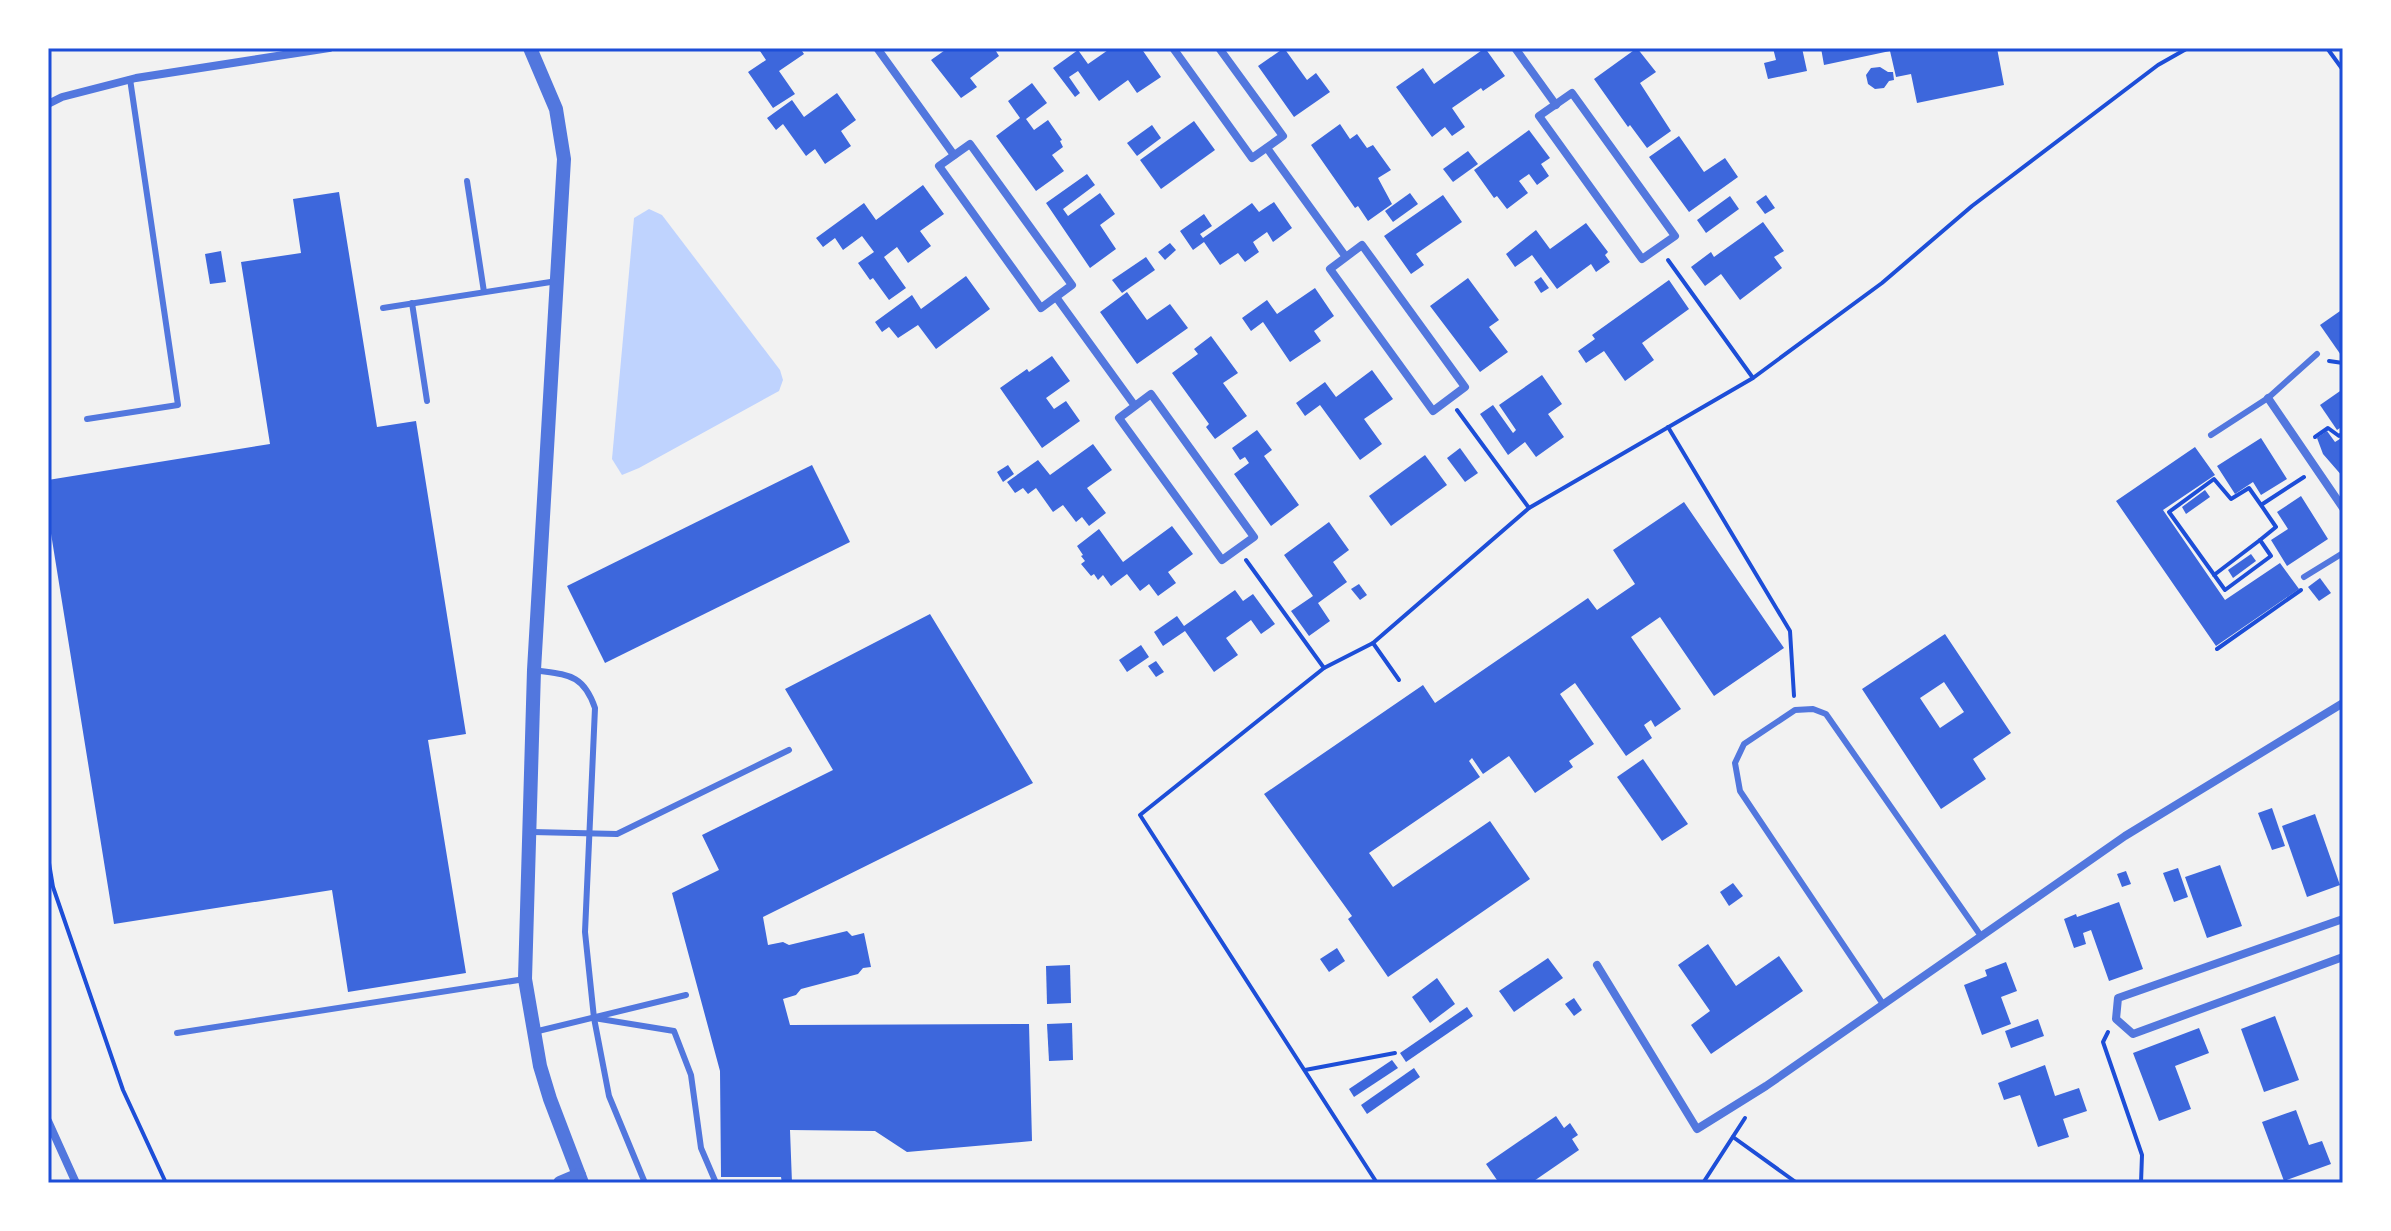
<svg xmlns="http://www.w3.org/2000/svg" width="2391" height="1231" font-family="'DejaVu Sans',sans-serif">
  <style>
    .water { fill: #bfd3fe }
    .building { fill: #3d67dc; fill-rule: evenodd }
    .lines { fill: none; stroke-linecap: round; stroke-linejoin: round }
    .path { stroke: #1d4ed8; stroke-width: 4 }
    .service { stroke: #5277de; stroke-width: 6 }
    .minor { stroke: #5277de; stroke-width: 8 }
    .tertiary { stroke: #5277de; stroke-width: 14 }
    .neatline { fill: none; stroke: #1d4ed8; stroke-width: 3 }
  </style>
  <rect width="100%" height="100%" fill="#f2f2f2"/>
  <path class="water" d="M649,209L662,215L780,370L783,380L779,391L639,468L622,475L612,459L634,218Z"/>
  <g class="building">
    <path d="M758,48H800L804,54L779,71L795,94L773,108L748,72L766,60Z"/>
    <path d="M948,48H994L999,56L970,78L977,87L961,98L931,60Z"/>
    <path d="M1111,48H1141L1161,77L1137,93L1128,80L1099,101L1078,71L1069,77L1080,93L1075,97L1053,68L1078,50L1088,64Z"/>
    <path d="M1284,48L1307,80L1316,73L1330,92L1294,117L1258,66Z"/>
    <path d="M1485,48L1505,76L1483,91L1481,88L1452,108L1465,127L1452,136L1445,127L1432,137L1396,87L1423,68L1434,84Z"/>
    <path d="M1637,48L1656,72L1640,83L1671,131L1647,148L1630,125L1628,127L1594,79Z"/>
    <path d="M1773,48H1802L1807,71L1768,79L1764,63L1776,60Z"/>
    <path d="M1821,48H1997L2004,85L1917,103L1911,74L1896,77L1890,51L1824,65Z"/>
    <path d="M1880,67L1888,72H1893L1894,80L1889,81L1884,88L1875,89L1868,84L1866,75L1871,68Z"/>
    <path d="M1032,83L1047,103L1026,119L1034,130L1048,120L1062,140L1060,141L1063,147L1052,155L1064,171L1036,191L996,136L1020,118L1008,101Z"/>
    <path d="M837,93L856,120L841,131L851,146L825,164L815,149L806,156L783,124L776,130L767,118L792,100L804,117Z"/>
    <path d="M1194,121L1215,150L1161,189L1140,160Z"/>
    <path d="M1340,124L1350,139L1357,134L1367,148L1373,145L1391,170L1378,178L1392,204L1368,221L1358,206L1355,208L1311,145Z"/>
    <path d="M1152,125L1161,138L1137,156L1127,143Z"/>
    <path d="M1529,130L1550,158L1541,164L1549,176L1537,185L1529,174L1519,181L1528,193L1507,209L1497,196L1494,198L1474,170Z"/>
    <path d="M1679,136L1704,172L1725,158L1738,177L1689,212L1649,157Z"/>
    <path d="M1468,151L1478,164L1453,182L1443,169Z"/>
    <path d="M1087,174L1095,185L1063,209L1068,216L1100,193L1115,214L1100,225L1116,249L1090,268L1046,203Z"/>
    <path d="M923,185L944,214L920,231L931,246L908,263L897,247L884,257L906,288L889,300L873,278L870,280L858,263L874,252L862,236L843,250L835,238L823,247L816,238L864,203L876,220Z"/>
    <path d="M339,192L377,427L416,421L466,734L428,740L466,973L348,992L332,890L114,924L48,515V480L270,444L241,262L301,253L293,199Z"/>
    <path d="M1410,193L1418,204L1393,222L1385,211Z"/>
    <path d="M1443,195L1462,222L1416,254L1424,265L1411,274L1384,236Z"/>
    <path d="M1766,195L1775,208L1765,214L1756,202Z"/>
    <path d="M1730,196L1739,209L1706,233L1697,220Z"/>
    <path d="M1274,202L1292,228L1273,242L1267,232L1253,242L1259,252L1245,262L1238,253L1220,265L1204,242L1193,250L1180,231L1204,214L1212,226L1200,234L1203,238L1252,203L1259,212Z"/>
    <path d="M1763,222L1784,251L1774,257L1782,268L1740,300L1721,274L1705,286L1691,267L1711,252L1714,257Z"/>
    <path d="M1586,223L1608,252L1605,255L1610,262L1596,272L1591,264L1557,289L1532,255L1515,267L1506,254L1536,230L1550,249Z"/>
    <path d="M1170,243L1176,250L1165,260L1158,252Z"/>
    <path d="M221,251L226,282L210,284L205,254Z"/>
    <path d="M1146,257L1155,270L1122,293L1112,280Z"/>
    <path d="M966,276L990,309L936,349L918,325L898,338L889,327L882,332L875,322L912,295L921,309Z"/>
    <path d="M1541,277L1549,288L1541,293L1534,282Z"/>
    <path d="M1468,278L1499,320L1489,327L1508,352L1480,372L1430,306Z"/>
    <path d="M1669,280L1689,309L1642,343L1654,360L1625,381L1604,351L1586,363L1578,351L1595,339L1592,335Z"/>
    <path d="M1315,288L1334,316L1314,331L1321,341L1290,362L1263,322L1251,331L1242,318L1267,300L1277,314Z"/>
    <path d="M1127,292L1147,320L1170,304L1188,328L1137,364L1100,312Z"/>
    <path d="M2343,309V358L2320,325Z"/>
    <path d="M1211,336L1238,373L1223,383L1247,416L1215,439L1206,427L1209,424L1172,373L1198,354L1194,349Z"/>
    <path d="M1052,356L1070,381L1046,398L1054,409L1066,401L1080,421L1042,448L1000,388L1027,369L1029,372Z"/>
    <path d="M1372,370L1393,399L1364,419L1382,444L1360,460L1320,405L1305,416L1296,403L1325,382L1336,397Z"/>
    <path d="M1542,375L1562,404L1548,414L1564,437L1536,457L1525,442L1508,455L1480,414L1493,405L1513,433L1516,430L1499,405Z"/>
    <path d="M2343,389V426L2337,430L2320,405Z"/>
    <path d="M1257,430L1272,450L1264,456L1299,505L1271,526L1234,474L1249,463L1245,457L1240,460L1232,448Z"/>
    <path d="M2327,431L2335,442L2343,437V477L2323,454L2317,438Z"/>
    <path d="M2261,438L2287,479L2261,495L2253,482L2235,494L2217,466Z"/>
    <path d="M1093,444L1112,470L1087,488L1106,513L1089,526L1082,517L1076,522L1063,505L1053,512L1036,488L1028,494L1023,488L1015,493L1007,482L1038,460L1050,475Z"/>
    <path d="M2195,447L2215,475L2163,510L2225,600L2280,563L2299,589L2216,646L2116,501Z"/>
    <path d="M1460,448L1478,473L1465,482L1447,458Z"/>
    <path d="M1425,455L1447,485L1391,526L1369,496Z"/>
    <path d="M812,465L850,542L605,663L567,586Z"/>
    <path d="M1008,465L1014,474L1003,482L997,472Z"/>
    <path d="M2205,490L2210,497L2186,514L2182,507Z"/>
    <path d="M2301,496L2328,539L2287,566L2271,540L2288,529L2277,512Z"/>
    <path d="M1684,502L1784,648L1714,696L1660,617L1631,637L1681,709L1655,727L1651,720L1644,725L1652,738L1626,756L1575,683L1560,694L1594,744L1569,761L1573,767L1535,793L1509,756L1483,774L1472,758L1469,761L1480,777L1369,853L1393,887L1490,821L1530,879L1388,977L1348,919L1352,916L1264,794L1423,685L1435,703L1588,598L1597,610L1635,584L1613,550Z"/>
    <path d="M1329,522L1349,550L1333,562L1347,582L1318,603L1330,621L1309,636L1291,611L1313,596L1284,555Z"/>
    <path d="M1172,526L1193,554L1168,572L1176,583L1158,596L1149,584L1140,591L1127,574L1111,586L1103,575L1098,580L1094,574L1091,576L1081,564L1085,561L1081,556L1083,555L1077,546L1099,529L1123,562Z"/>
    <path d="M2251,554L2256,561L2233,578L2228,570Z"/>
    <path d="M2320,578L2331,593L2319,601L2308,587Z"/>
    <path d="M1359,584L1367,595L1360,600L1351,589Z"/>
    <path d="M1235,590L1243,601L1253,594L1275,624L1261,634L1251,620L1226,638L1238,655L1214,672L1185,631L1163,646L1154,632L1177,616L1184,626Z"/>
    <path d="M930,614L1033,783L763,917L768,945L783,942L789,945L847,931L852,936L864,933L871,967L863,968L858,974L801,989L796,995L783,999L790,1025L1029,1024L1032,1141L907,1152L875,1131L790,1130L792,1183H782L781,1177H721L720,1071L672,893L719,870L702,835L833,770L785,689Z"/>
    <path d="M1945,634L2011,733L1973,759L1986,779L1941,809L1862,689ZM1944,682L1964,712L1940,728L1920,698Z"/>
    <path d="M1141,645L1149,657L1127,672L1119,660Z"/>
    <path d="M1156,661L1164,672L1156,677L1148,666Z"/>
    <path d="M1643,759L1688,824L1662,841L1617,777Z"/>
    <path d="M2272,808L2285,846L2272,850L2258,813Z"/>
    <path d="M2315,814L2340,885L2307,897L2282,826Z"/>
    <path d="M2220,865L2242,926L2207,938L2185,877Z"/>
    <path d="M2178,868L2188,897L2174,902L2163,873Z"/>
    <path d="M2126,871L2131,884L2122,887L2117,874Z"/>
    <path d="M1733,883L1743,896L1729,906L1720,892Z"/>
    <path d="M2119,902L2143,969L2109,981L2091,930L2083,933L2086,944L2074,948L2064,919L2076,914L2077,917Z"/>
    <path d="M1708,944L1736,986L1779,956L1803,991L1711,1054L1691,1025L1710,1011L1678,965Z"/>
    <path d="M1337,948L1345,961L1329,972L1320,959Z"/>
    <path d="M1548,958L1563,978L1514,1012L1499,991Z"/>
    <path d="M2006,962L2017,991L2001,997L2011,1024L1982,1035L1964,985L1987,976L1985,970Z"/>
    <path d="M1070,965L1071,1003L1047,1004L1046,966Z"/>
    <path d="M1437,978L1455,1004L1430,1023L1412,997Z"/>
    <path d="M1574,998L1582,1010L1574,1016L1565,1004Z"/>
    <path d="M1467,1007L1473,1016L1406,1062L1400,1053Z"/>
    <path d="M2275,1016L2299,1080L2264,1092L2241,1029Z"/>
    <path d="M2038,1019L2044,1036L2011,1048L2005,1031Z"/>
    <path d="M1072,1023L1073,1060L1049,1061L1047,1024Z"/>
    <path d="M2199,1028L2209,1053L2175,1066L2191,1109L2159,1121L2133,1053Z"/>
    <path d="M1392,1060L1398,1068L1354,1097L1349,1089Z"/>
    <path d="M2045,1065L2055,1096L2079,1088L2087,1111L2063,1119L2069,1137L2038,1147L2020,1095L2004,1100L1998,1083Z"/>
    <path d="M1414,1068L1420,1077L1367,1114L1361,1105Z"/>
    <path d="M2296,1110L2309,1145L2322,1141L2331,1164L2284,1181L2262,1122Z"/>
    <path d="M1556,1116L1564,1128L1570,1123L1578,1135L1572,1139L1579,1150L1531,1183H1499L1486,1164Z"/>
  </g>
  <g class="lines">
    <g class="path">
      <path d="M2327,48L2343,70"/>
      <path d="M1668,260L1753,378"/>
      <path d="M2329,361L2343,363"/>
      <path d="M1457,410L1529,508"/>
      <path d="M1668,427L1790,631L1794,696"/>
      <path d="M2315,437L2328,428L2339,436L2343,433"/>
      <path d="M2261,505L2276,527L2260,540L2271,556L2225,590L2169,512L2214,479L2231,499L2249,488L2261,505L2304,477"/>
      <path d="M1246,560L1324,668"/>
      <path d="M2214,575L2260,540"/>
      <path d="M1373,643L1399,680"/>
      <path d="M2217,649L2301,590"/>
      <path d="M48,857L53,887L123,1090L166,1183"/>
      <path d="M2108,1032L2103,1042L2142,1155L2141,1183"/>
      <path d="M1305,1070L1395,1053"/>
      <path d="M1733,1137L1797,1183"/>
      <path d="M1377,1183L1140,815L1324,668L1373,643L1529,508L1753,378L1882,283L1972,206L2158,65L2188,48"/>
      <path d="M1703,1183L1745,1118"/>
    </g>
    <g class="service">
      <path d="M467,181L484,292"/>
      <path d="M412,303L427,401"/>
      <path d="M383,308L557,281"/>
      <path d="M87,419L178,405L130,79"/>
      <path d="M2211,435L2268,398L2317,354"/>
      <path d="M2304,577L2343,553"/>
      <path d="M534,670C567,675 583,673 595,708L585,932L594,1018L609,1096L645,1183"/>
      <path d="M532,832L617,834L789,750"/>
      <path d="M1883,1004L1740,791L1735,763L1744,744L1795,710L1813,709L1826,714L1981,936"/>
      <path d="M594,1018L674,1031L691,1075L701,1148L716,1183"/>
      <path d="M534,1032L686,995"/>
      <path d="M177,1033L525,979"/>
    </g>
    <g class="minor">
      <path d="M877,48L954,155"/>
      <path d="M1173,48L1252,158L1283,136L1219,48"/>
      <path d="M1515,48L1556,105"/>
      <path d="M1572,93L1675,236L1642,259L1539,116Z"/>
      <path d="M48,104L62,97L136,78L329,48"/>
      <path d="M970,144L1072,285L1041,308L939,166Z"/>
      <path d="M1267,148L1346,257L1330,269L1433,411L1465,387L1362,245L1346,257"/>
      <path d="M1056,297L1135,406L1119,418L1222,560L1254,537L1151,394L1135,406"/>
      <path d="M2268,398L2343,508"/>
      <path d="M2343,919L2118,998L2116,1019L2133,1034L2343,957"/>
      <path d="M1597,965L1697,1129L1766,1086L2125,836L2343,703"/>
      <path d="M48,1121L76,1183"/>
    </g>
    <g class="tertiary">
      <path d="M530,48L556,109L564,159L534,670L525,979L540,1066L550,1099L582,1183"/>
      <path d="M560,1183L579,1175"/>
    </g>
  </g>
  <rect width="2391" height="1231" fill="none" stroke="#ffffff" stroke-width="100"/>
  <rect x="50" y="50" width="2291" height="1131" class="neatline"/>
</svg>
